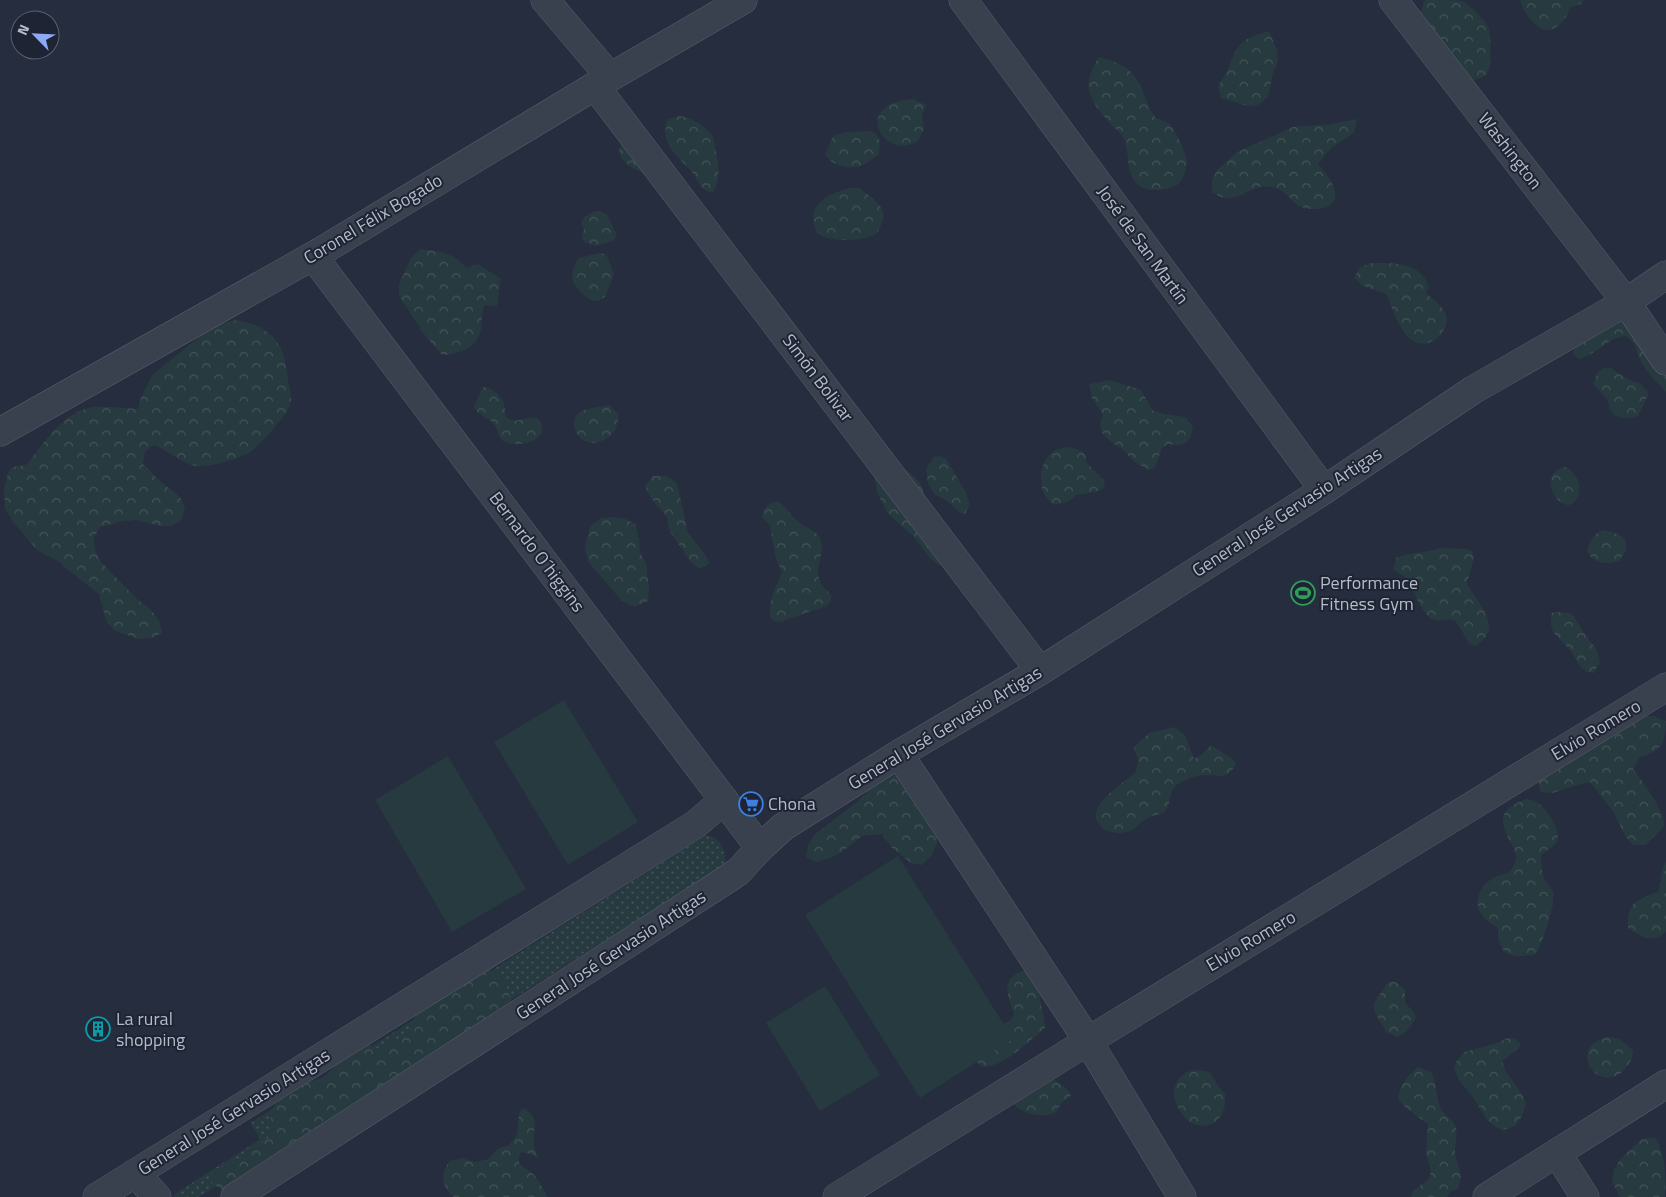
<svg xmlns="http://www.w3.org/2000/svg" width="1666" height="1197" font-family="'Titillium Web',sans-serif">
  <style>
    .grass { fill: url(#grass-dots) }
    .forest { fill: url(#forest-crowns) }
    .green { fill: #273a3f }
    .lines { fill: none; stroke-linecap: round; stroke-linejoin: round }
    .minor-casing { stroke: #575d6c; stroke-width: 29 }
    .minor { stroke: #39404e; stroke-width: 28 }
    .labels { text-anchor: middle; stroke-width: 4; stroke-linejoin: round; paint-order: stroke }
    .street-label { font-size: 18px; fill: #b5bbc9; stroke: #1e2433 }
    .poi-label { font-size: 18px; fill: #b5bbc9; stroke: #1e2433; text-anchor: start }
  </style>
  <defs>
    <pattern id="grass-dots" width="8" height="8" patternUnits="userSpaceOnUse" patternTransform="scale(1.25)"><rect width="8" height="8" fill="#273a3f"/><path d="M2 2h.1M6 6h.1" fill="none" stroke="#445559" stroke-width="1.8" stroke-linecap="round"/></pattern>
    <pattern id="forest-crowns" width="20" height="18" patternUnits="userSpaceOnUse" patternTransform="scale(1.25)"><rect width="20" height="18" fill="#273a3f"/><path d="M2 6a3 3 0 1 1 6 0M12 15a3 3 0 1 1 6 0" fill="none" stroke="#445559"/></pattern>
  </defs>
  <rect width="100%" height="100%" fill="#252d3e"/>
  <path class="grass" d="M704,836C707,836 709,835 713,837C722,841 729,858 723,866L199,1197H175L174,1195L176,1193L259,1140V1137L251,1124L252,1122Z"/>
  <g class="forest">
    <path d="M1425,0C1434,0 1456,0 1463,1C1469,4 1485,20 1488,26C1491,32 1492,67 1488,72C1485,78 1477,79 1471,81L1421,18V11Z"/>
    <path d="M1520,0H1584L1581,4L1570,7C1566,23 1550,39 1535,24C1527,17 1523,9 1520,0Z"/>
    <path d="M1269,31L1277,50L1278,62L1273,73L1268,97C1265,99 1261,104 1258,105C1247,109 1232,100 1221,98L1218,86C1239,58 1226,41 1269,31Z"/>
    <path d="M1099,57C1125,63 1136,72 1145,97C1147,103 1150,111 1155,117C1159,120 1165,121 1169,124C1175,128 1186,153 1187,161C1187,169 1183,181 1177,185C1167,190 1150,193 1140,186C1124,176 1131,152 1123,137C1120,132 1114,128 1110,123C1089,101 1080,84 1099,57Z"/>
    <path d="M913,99L926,105L922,116L924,129L918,141C885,163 849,103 913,99Z"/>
    <path d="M679,116C689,116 707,127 712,135C714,138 714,143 715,147C718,162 722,178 713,192C700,192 698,179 691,171C677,155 660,145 667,120Z"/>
    <path d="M1357,119L1354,133L1332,147L1318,164C1325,173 1338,186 1335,198C1333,211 1309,211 1299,206C1291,201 1284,189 1275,188C1270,187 1264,186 1260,187C1248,190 1236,200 1223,198C1220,197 1216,194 1212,193V180L1217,170L1237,152L1293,127L1331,124Z"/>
    <path d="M871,131C882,136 880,143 879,154C867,163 858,171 842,166C834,164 829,161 825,154L833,136L846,132Z"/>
    <path d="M623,143C637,143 659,138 662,155L649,174C636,172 609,157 623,143Z"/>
    <path d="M850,188H860C878,204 893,209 876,234C862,242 832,242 818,234C803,206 826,194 850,188Z"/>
    <path d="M595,211H601L607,215L617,235L613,241L596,246L583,241L582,234L584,229L581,223L584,217Z"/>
    <path d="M420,249C440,252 452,251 466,268L478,264L501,279L497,306L484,305C482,314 482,320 481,329C478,348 459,354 442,355L424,334L399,296V284L411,258Z"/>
    <path d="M599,253L606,254L614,274L605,297C602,299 598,301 594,301C585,299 573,286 572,277C572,270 575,263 579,258Z"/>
    <path d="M1372,263C1388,263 1412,262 1423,276C1426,279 1427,284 1429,287L1426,293C1431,298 1439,303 1443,309C1456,327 1430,355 1410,339C1398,329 1393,309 1386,294L1363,286L1354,278L1360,267Z"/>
    <path d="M1629,313L1666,374V392C1651,376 1639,366 1635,343L1625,336L1613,339L1591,354L1579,359L1573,354L1575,342Z"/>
    <path d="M236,320C258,323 278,334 284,357C286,364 287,372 288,380C289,386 292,396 291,402C289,414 257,449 247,454C235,460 208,468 195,466C181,462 168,451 154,445L145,451L143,464L160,481L180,497L185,508L182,519L172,526H160L136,520L123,521L100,527L94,538L95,550L101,562L137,599L150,609L159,620L162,633L151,638L139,639L115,631L106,621L99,594L64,567L60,562L38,551L13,522L5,509L4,490L8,473L12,467L26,465C44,444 64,409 95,407C109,406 124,408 138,409L141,397L153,374L207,331L221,324Z"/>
    <path d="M1604,368H1611L1627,379L1641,384L1649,393L1638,416C1629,419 1614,420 1610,409C1609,405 1609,402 1606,398C1602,393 1597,389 1593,383L1598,372Z"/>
    <path d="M1110,380L1141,390L1152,410L1164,414L1185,417L1193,427C1191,444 1183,447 1168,444L1162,448L1155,468L1149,470C1144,467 1137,464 1132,460C1129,457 1127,453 1124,451C1111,440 1094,436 1103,415L1092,398L1089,384Z"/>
    <path d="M483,387C492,388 501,395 504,404C505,408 505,413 506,417C516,425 526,416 537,418C556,441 517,449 503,441C497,437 498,428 494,424C487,416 477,416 474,406Z"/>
    <path d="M609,405L618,413C619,421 617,429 611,435C584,459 561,421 582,411C590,407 601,407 609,405Z"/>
    <path d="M1071,447L1083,452L1086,457L1087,463L1105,482L1103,488L1096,492L1077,495L1067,502L1055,505C1036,495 1037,465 1052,452C1057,448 1064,448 1071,447Z"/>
    <path d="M939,456L946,458C951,469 968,492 969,502C970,506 967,510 965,514L960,513L946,500L934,494L928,483L926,469L933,458Z"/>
    <path d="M895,464L912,474L920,483L924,493V505L947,563L939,565L930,558L913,536L887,513L877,492L874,473Z"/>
    <path d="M1566,467C1577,473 1584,489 1576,500C1564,520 1531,474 1566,467Z"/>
    <path d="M653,476H667L677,483L688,533L704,553L710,563L699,569L690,561L669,530L667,517L651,498L645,486Z"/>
    <path d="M773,502H779C787,508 793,518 801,524C808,529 819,531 821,541C825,555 813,570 821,583C823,588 828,591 831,595V601L827,606L788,619C781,623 777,623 771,619C767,602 776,587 782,572L776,559L770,526L762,517C763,509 766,506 773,502Z"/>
    <path d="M613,517L626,519L636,525L639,539L640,552L646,563L649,588L648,601L635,607L622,601L589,563L585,550L587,537L590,526L601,518Z"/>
    <path d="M1603,530C1612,532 1619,533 1626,540V551L1619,561C1606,565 1592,564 1587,550C1591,540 1593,534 1603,530Z"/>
    <path d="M1441,548L1466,549L1472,551L1474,558L1467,583C1476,603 1507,628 1475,646L1469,643L1455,620C1448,618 1438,622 1432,619C1421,614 1414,589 1406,579C1403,575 1398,573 1393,570L1396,558C1410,552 1426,553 1441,548Z"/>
    <path d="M1558,612L1570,613L1574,616L1582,630L1597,650L1600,662L1594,673L1587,672L1581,668L1571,651L1553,632L1551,625V613Z"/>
    <path d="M1641,716H1654L1666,721C1665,746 1662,750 1639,758L1633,769C1646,786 1660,804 1665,825L1646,845H1633L1625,836L1614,813L1590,782L1577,785L1553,793L1540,792L1538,780Z"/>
    <path d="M1174,727L1185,735L1194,759L1201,755L1211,745L1232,758L1236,764C1227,781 1218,775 1203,775C1194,776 1185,779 1178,784C1167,792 1172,805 1165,811C1161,815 1153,815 1148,818C1142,820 1138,826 1133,830C1125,834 1110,834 1104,829C1077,810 1125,782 1136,772L1138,760L1134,747L1149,733Z"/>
    <path d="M890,775L903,776L937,818V843L932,855L922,865L911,863L891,847L882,834L862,836L842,852L830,858L817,862L806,857L808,845L815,834L857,802L877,782Z"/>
    <path d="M1526,799C1530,799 1534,800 1538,803C1547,809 1563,832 1556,843C1552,849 1545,850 1541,856C1541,863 1542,876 1546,882C1548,886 1552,887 1553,892C1556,903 1542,946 1535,955C1509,958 1498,956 1498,928C1493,924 1487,922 1483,917C1472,902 1479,887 1493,878C1498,875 1507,874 1511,870C1513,868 1515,862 1516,859C1517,854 1514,850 1512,845C1498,820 1498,810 1526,799Z"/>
    <path d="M1666,862V932C1654,944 1640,937 1628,928C1627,900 1637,901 1659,891L1663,866Z"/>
    <path d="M485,969L497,972L505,982L513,1006L483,1051L460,1069L233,1194L223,1191L212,1183V1171L247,1154L268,1138L271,1124L270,1113L277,1101L289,1090L299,1084L324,1078L332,1069L340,1043L365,1041L376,1049L406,1035L419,1007Z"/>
    <path d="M1023,971H1029L1040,985C1037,999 1045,1014 1045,1028C1028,1041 1001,1071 980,1066L976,1060L991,1029L1010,1021L1014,1015C1009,997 998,979 1023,971Z"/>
    <path d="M1388,982H1395L1405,989V1003L1414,1012L1416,1018C1410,1027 1407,1034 1397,1037L1386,1032L1374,1011V1003Z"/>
    <path d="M1608,1037C1619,1037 1626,1043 1633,1051C1633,1059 1630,1063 1625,1069C1599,1098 1564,1046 1608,1037Z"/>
    <path d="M1508,1038L1516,1039L1521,1044L1518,1049L1502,1061L1506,1072L1524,1097L1526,1104L1522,1116L1515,1126L1503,1130L1497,1128L1487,1120L1473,1097L1460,1082L1454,1069L1456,1062L1464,1052L1497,1043Z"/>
    <path d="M1418,1067L1431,1072C1437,1084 1436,1097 1441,1109C1444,1116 1451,1117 1454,1123C1459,1133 1455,1141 1455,1151C1456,1166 1465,1171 1458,1189L1451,1191L1447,1197H1411V1195L1414,1190L1429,1179L1431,1172L1426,1152L1428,1124L1406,1108L1398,1099C1399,1086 1408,1075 1418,1067Z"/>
    <path d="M1197,1070L1210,1072L1217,1084L1225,1094C1227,1111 1218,1130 1197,1125C1182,1121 1169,1098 1176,1084C1181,1074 1186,1071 1197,1070Z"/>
    <path d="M1052,1078L1068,1090L1071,1096C1068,1098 1063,1101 1061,1104C1058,1107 1058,1111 1054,1113C1042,1119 1019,1113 1012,1102Z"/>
    <path d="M522,1108C541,1116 533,1127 534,1142C534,1148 536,1153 539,1158L527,1153L521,1152C513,1168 528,1167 535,1176C540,1183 544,1190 548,1197H453C442,1185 439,1175 450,1161L462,1158L475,1162L489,1159L497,1149L509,1145L514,1139L517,1134L519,1114Z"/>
    <path d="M1655,1137C1666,1156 1666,1176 1665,1197H1620L1612,1181L1614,1169L1621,1158L1642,1139Z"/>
  </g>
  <g class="green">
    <path d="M564,700L638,822L568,865L494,742Z"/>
    <path d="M448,756L526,889L452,932L375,800Z"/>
    <path d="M898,856L1013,1039L920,1098L805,915Z"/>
    <path d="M825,986L880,1075L820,1111L766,1023Z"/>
  </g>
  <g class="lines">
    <g class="minor-casing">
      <g id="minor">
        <path d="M545,0L610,77"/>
        <path d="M963,0L1324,490"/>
        <path d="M1393,0L1626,302L1666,361"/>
        <path d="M595,86L1040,671"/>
        <path d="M313,256L760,848"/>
        <path d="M0,432L320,252L595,86L743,0"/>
        <path d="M899,754L1088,1041L1182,1197"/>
        <path d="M1557,1153L1585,1197"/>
        <path d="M135,1173L157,1197"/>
        <path d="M97,1197L696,824L724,800"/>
        <path d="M235,1197L729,878L739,871L760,848L783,827L899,754L1040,671L1324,490L1473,390L1626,302L1666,275"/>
        <path d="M837,1197L1088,1041L1666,687"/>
        <path d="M1487,1197L1666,1084"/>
      </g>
    </g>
    <use href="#minor" class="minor"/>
  </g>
  <defs>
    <g id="stadium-ring" transform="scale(1.25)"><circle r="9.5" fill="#1e2433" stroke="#2e9e5b" stroke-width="1.5"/><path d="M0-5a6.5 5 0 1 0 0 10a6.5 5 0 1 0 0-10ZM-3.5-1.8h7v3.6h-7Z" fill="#2e9e5b"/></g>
    <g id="supermarket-ring" transform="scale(1.25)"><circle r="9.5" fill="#1e2433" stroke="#3f7fe0" stroke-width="1.5"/><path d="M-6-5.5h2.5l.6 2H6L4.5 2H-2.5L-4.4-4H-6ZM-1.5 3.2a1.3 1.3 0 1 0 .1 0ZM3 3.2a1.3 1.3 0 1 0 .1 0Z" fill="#3f7fe0"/></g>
    <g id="building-ring" transform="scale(1.25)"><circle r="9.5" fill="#1e2433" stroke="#0f9aa8" stroke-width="1.5"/><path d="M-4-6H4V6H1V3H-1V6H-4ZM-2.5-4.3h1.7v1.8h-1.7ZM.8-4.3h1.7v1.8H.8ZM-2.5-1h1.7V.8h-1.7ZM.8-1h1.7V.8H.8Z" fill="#0f9aa8"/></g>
  </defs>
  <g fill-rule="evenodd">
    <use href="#stadium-ring" x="1303" y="593"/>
    <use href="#supermarket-ring" x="751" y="804"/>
    <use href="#building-ring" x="98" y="1029"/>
  </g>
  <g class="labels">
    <g class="street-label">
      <text transform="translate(1510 151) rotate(52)" y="6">Washington</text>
      <text transform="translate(373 219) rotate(-31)" y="6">Coronel Félix Bogado</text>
      <text transform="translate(1143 245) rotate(54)" y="6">José de San Martín</text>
      <text transform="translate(818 378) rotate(53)" y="6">Simón Bolivar</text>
      <text transform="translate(1287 512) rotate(-33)" y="6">General José Gervasio Artigas</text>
      <text transform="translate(537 552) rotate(53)" y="6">Bernardo O´higgins</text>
      <text transform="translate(945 728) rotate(-31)" y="6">General José Gervasio Artigas</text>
      <text transform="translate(1596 730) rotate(-31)" y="6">Elvio Romero</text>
      <text transform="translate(1251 941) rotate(-31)" y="6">Elvio Romero</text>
      <text transform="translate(611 955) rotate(-33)" y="6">General José Gervasio Artigas</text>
      <text transform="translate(234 1112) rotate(-32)" y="6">General José Gervasio Artigas</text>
    </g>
    <g class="poi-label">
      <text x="1320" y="589">Performance<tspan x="1320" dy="21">Fitness Gym</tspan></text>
      <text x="768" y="810">Chona</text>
      <text x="116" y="1025">La rural<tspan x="116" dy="21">shopping</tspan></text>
    </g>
  </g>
  <g transform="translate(35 35) rotate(294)"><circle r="24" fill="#1e2433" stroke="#5a606f"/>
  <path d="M0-4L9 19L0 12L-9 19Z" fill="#8eaaf6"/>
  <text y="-8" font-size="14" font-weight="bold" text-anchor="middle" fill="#b5bbc9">N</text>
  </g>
</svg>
